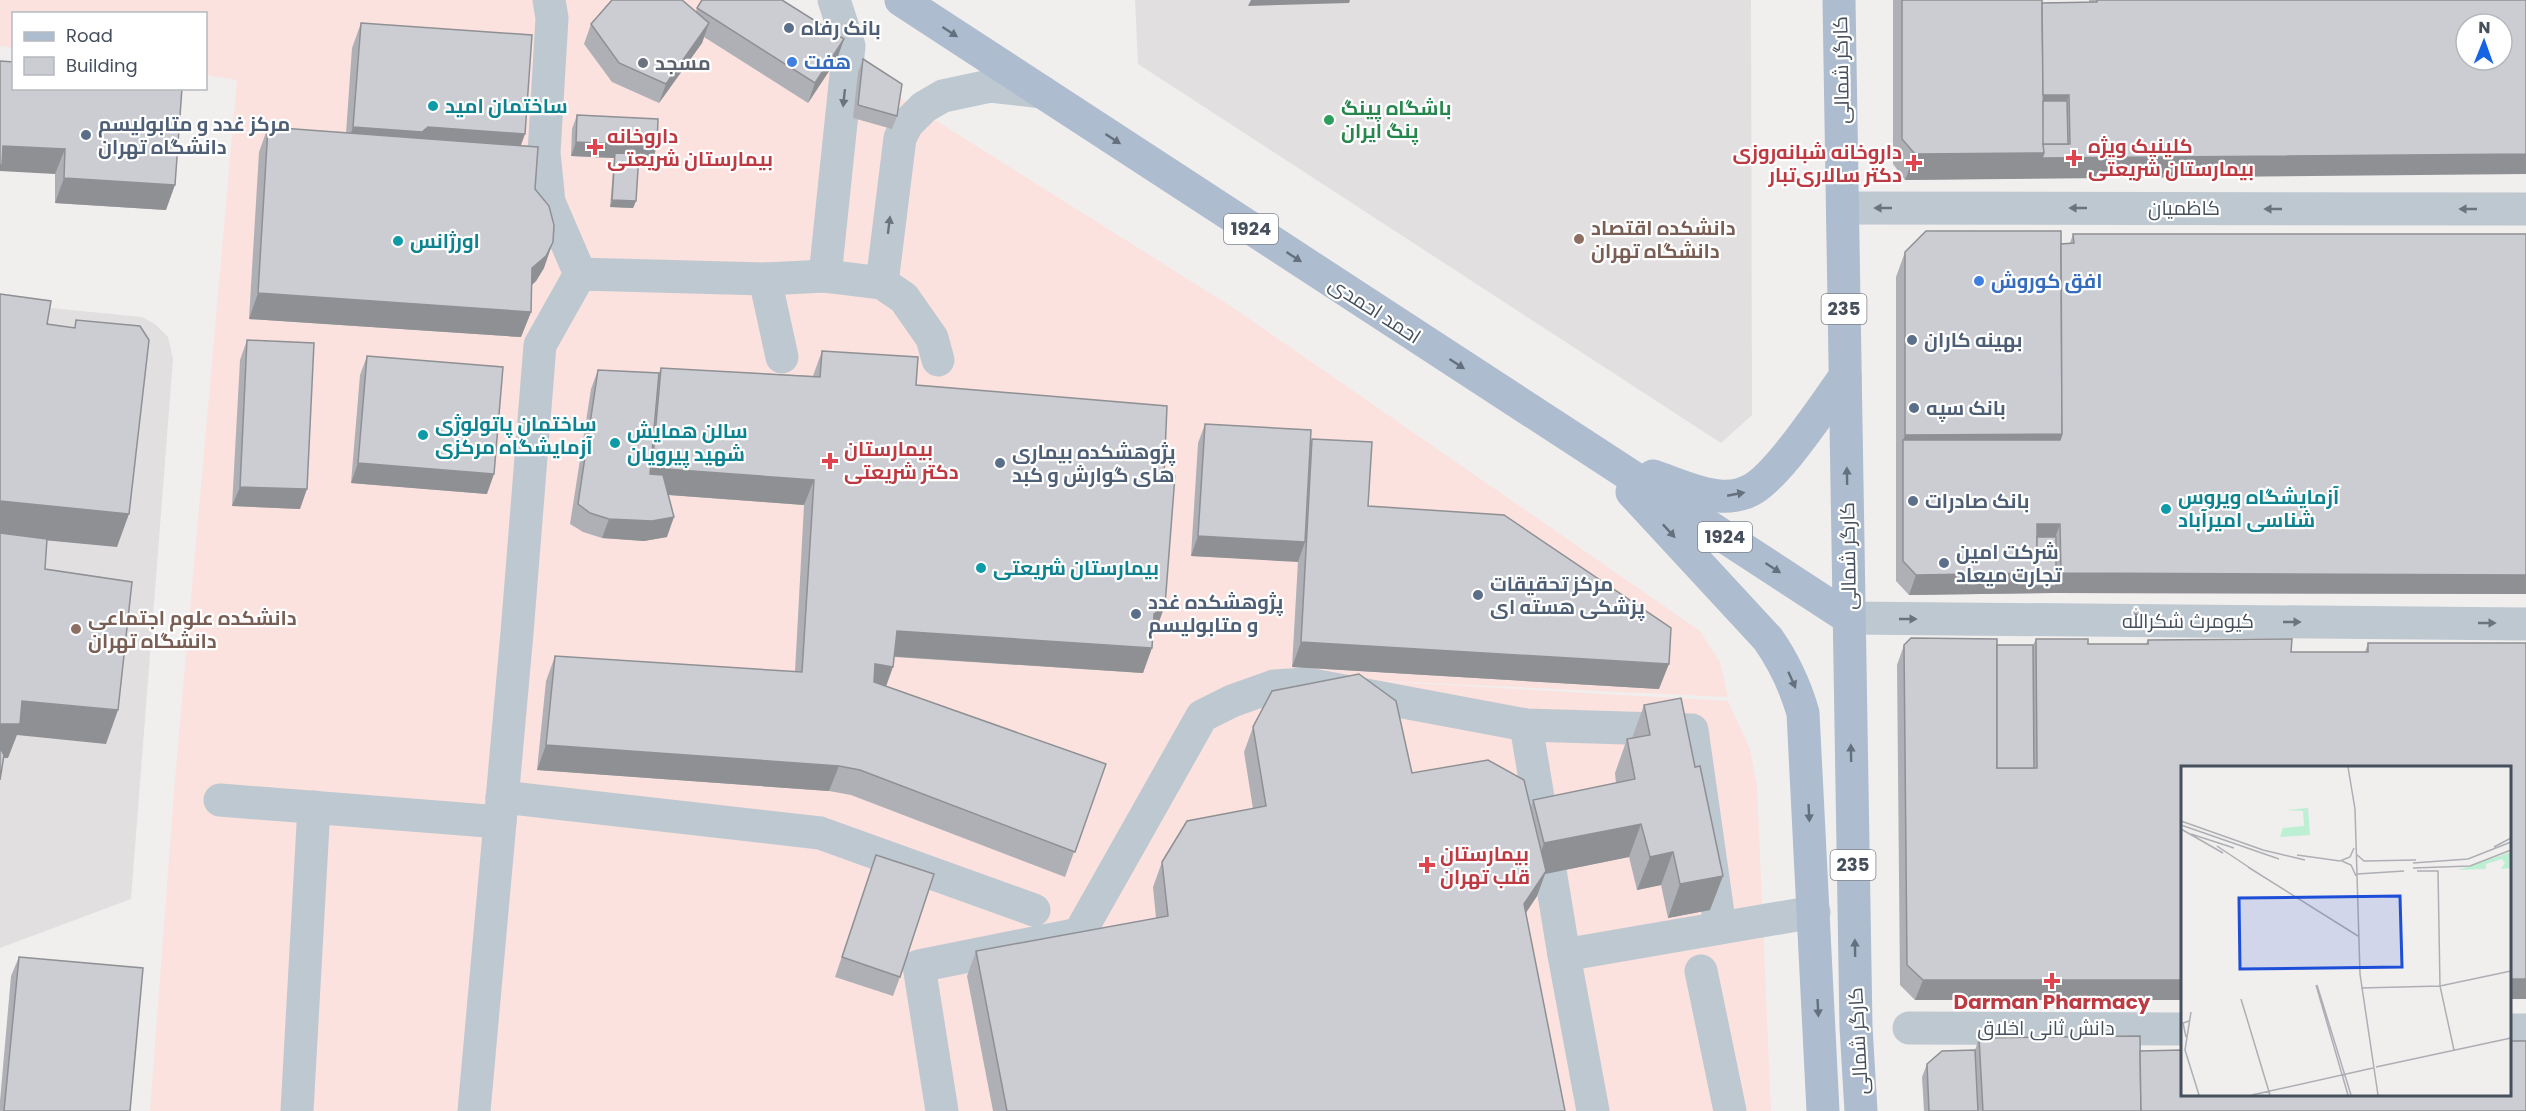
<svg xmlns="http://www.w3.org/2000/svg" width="2526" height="1111" font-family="Poppins,Cairo,sans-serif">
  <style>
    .education { fill: #e2dfe0 }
    .medical { fill: #fbe2de }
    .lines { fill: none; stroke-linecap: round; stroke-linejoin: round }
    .minor { stroke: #bec8d1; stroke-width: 33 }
    .major { stroke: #adbcce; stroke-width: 33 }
    .wall { fill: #afb0b5 }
    .shaded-wall { fill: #8e9094 }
    .building { fill: #cbcdd3; stroke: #8e9094; stroke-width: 1.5; fill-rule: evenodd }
    .oneway { fill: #65707e }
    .oneway2 { fill: #6a747f }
    .service-dot { fill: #5c6f8a; stroke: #fff; stroke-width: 2 }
    .shop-dot { fill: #3f7fe0; stroke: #fff; stroke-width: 2 }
    .worship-dot { fill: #6b7280; stroke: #fff; stroke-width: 2 }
    .culture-dot { fill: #0f9aa8; stroke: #fff; stroke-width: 2 }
    .leisure-dot { fill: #2e9e5b; stroke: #fff; stroke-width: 2 }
    .health-dot { fill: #e0444e; stroke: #fff; stroke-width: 2 }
    .education-dot { fill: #8d6e63; stroke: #fff; stroke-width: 2 }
    .labels { text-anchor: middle; stroke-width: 4.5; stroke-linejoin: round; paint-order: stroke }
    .shield { fill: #fff; stroke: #7e848d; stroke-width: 1.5 }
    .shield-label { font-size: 18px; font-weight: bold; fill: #46505c }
    .service-label { font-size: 20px; font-weight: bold; fill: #4e5e75; stroke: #fff; text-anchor: start }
    .shop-label { font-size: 20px; font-weight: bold; fill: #366cbe; stroke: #fff; text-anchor: start }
    .worship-label { font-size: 20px; font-weight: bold; fill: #5b616d; stroke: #fff; text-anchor: start }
    .street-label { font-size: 20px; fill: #46505c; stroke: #fff }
    .culture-label { font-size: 20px; font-weight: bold; fill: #0d838f; stroke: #fff; text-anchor: start }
    .leisure-label { font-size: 20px; font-weight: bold; fill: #27864d; stroke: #fff; text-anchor: start }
    .health-label { font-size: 20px; font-weight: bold; fill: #be3a42; stroke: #fff; text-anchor: start }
    .education-label { font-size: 20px; font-weight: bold; fill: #785e54; stroke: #fff; text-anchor: start }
    .inset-road { fill: none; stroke: #adafb4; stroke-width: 1.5 }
    .view { fill: #1d4ed8; fill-opacity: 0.15; stroke: #1d4ed8; stroke-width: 3 }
    .inset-edge { fill: none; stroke: #46505c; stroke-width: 3 }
  </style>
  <rect width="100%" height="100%" fill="#f1eeee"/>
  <g class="education">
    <path d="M1135,0H1751L1752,415L1721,443L1138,64Z"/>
    <path d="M0,303L142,317L155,324L168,337L173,359L131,899L0,948Z"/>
  </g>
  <path class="medical" d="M0,0H745L1235,309L1700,631L1720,662L1728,697L1320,678L1728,701L1750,749L1757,786L1771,1111H150L175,779L237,80L206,75V14H14L13,48L0,46Z"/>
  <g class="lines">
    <g class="minor">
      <path d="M549,0L552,18L544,153L549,202L580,274"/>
      <path d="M1843,208L2526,209"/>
      <path d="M825,276L849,46L834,0"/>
      <path d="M765,279L782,357"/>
      <path d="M882,283L900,138L907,124L924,107L943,96L990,86L1042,92"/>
      <path d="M1849,618L2526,624"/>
      <path d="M1526,725L1564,955L1593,1111"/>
      <path d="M502,797L820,833L1034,910"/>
      <path d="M220,800L500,822"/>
      <path d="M1564,955L1814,912"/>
      <path d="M1701,971L1730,1111"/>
      <path d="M1909,1028L2182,1029"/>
      <path d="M2510,1030H2526"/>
      <path d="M297,1111L314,807"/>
      <path d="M474,1111L517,633L540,345L580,274L765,279L825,276L882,283L904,298L932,338L938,360"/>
      <path d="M942,1111L919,966L1079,934L1202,716L1232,701L1274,686L1307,684L1526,725L1692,730L1720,927"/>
    </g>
    <g class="major">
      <path d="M901,0L1849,618"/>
      <path d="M1839,0L1856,1027L1861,1111"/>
      <path d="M1653,476C1674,483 1696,494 1719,496C1729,497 1742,495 1751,490C1779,475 1824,405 1845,377"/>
      <path d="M1632,492L1768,639C1784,662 1795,685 1803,713L1823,1111"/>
    </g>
  </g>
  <g class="wall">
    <path d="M1893,0H2042V3L2089,2V0H2526L2034,178L1905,180L1893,164Z"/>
    <path d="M697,8L844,39L837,59L808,103L704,37L702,43L659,103L612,82L584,44L591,24L696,12Z"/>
    <path d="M361,23L520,146L535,189L544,268L536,281L532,285L531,312L521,337L249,319L259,152L268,127L346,133L352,48Z"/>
    <path d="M863,59L897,116L892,129L853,118L858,72Z"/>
    <path d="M0,61L166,210L55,203V174Z"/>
    <path d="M577,115L653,159H638L636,201L633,208L610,207L614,158L571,156L572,129Z"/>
    <path d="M2073,234H2526V594L2053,593L1909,595L1896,581V277L1905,252L2070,243Z"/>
    <path d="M247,340L300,509L232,506L240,360Z"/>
    <path d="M822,351L1164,475L1165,605L1156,630L1153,633L1143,673L894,657L886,686L1106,764L1065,877L851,795L829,791L537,770L546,681L555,656L795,672L804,505L668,495L667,537L644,541L602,538L583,532L570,524L591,389L598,370L659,373L661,368L813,376Z"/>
    <path d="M367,356L487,494L351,483L360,375Z"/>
    <path d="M1205,424L1310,445L1312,439L1368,506L1659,689L1292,667L1298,561L1191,556L1198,443Z"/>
    <path d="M1911,638L1997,639V645H2033L2036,639H2088V644H2146L2148,640L2292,639L2291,652H2365L2368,643H2526V999H2510V768H2182V1000H1915L1900,985L1897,665L1904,645Z"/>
    <path d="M1644,705L1710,910L1668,918L1661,885L1637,890L1629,857L1545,874L1537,896L1526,913L1565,1111H993L967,976L976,951L1156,918L1153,887L1162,862L1253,809L1244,752L1253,727L1531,807L1533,800L1616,783L1615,773L1627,739L1632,738Z"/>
    <path d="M876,855L900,977L893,996L835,977Z"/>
    <path d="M19,957L130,1111H0V1101L11,976Z"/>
    <path d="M1979,1038L2140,1051L2526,1111H1924L1922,1077L1927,1064L1975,1050Z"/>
  </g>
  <g class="shaded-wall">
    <path d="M1251,0H1350L1349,3L1248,6Z"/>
    <path d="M709,23L702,43L659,103L666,84Z"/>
    <path d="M844,39L837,59L808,103L815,83Z"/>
    <path d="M2041,95H2069L2062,115H2039Z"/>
    <path d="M353,127H428L525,134L516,159L344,152Z"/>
    <path d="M576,142L657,146L653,159L615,158V153L614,158L571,156Z"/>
    <path d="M3,146L65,149L55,174L0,171V155Z"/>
    <path d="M2042,153L2526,154V174L1905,180L1915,154Z"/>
    <path d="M64,178L175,185L166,210L55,203Z"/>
    <path d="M612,200L636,201L633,208L610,207Z"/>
    <path d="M553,242L544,268L536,281L523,293L532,268Z"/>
    <path d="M258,293L531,312L521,337L249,319Z"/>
    <path d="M2062,434L2053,460L1903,440L1905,435Z"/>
    <path d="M358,463L494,474L487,494L351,483Z"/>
    <path d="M652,468L814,480L804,505L643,493Z"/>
    <path d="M240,487L307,489L300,509L232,506Z"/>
    <path d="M0,501L129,514L117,547L0,536Z"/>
    <path d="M674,517L667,537L644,541L602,538L609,519Z"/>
    <path d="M2037,524H2060L2053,544H2032Z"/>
    <path d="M1198,536L1305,542L1298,562L1191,556Z"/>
    <path d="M2037,573L2056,586L2061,573L2526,575V594L2053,593L1909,595L1916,575Z"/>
    <path d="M1165,605L1156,630L1145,639L1154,614Z"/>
    <path d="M897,631L1152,648L1143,673L887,656Z"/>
    <path d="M1301,642L1669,664L1659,689L1292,667Z"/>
    <path d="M875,664L893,667L884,692L866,689Z"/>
    <path d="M22,701L118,710L106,744L17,735L8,758H0V724Z"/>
    <path d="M546,745L839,766L829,791L537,770Z"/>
    <path d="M1641,824L1629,857L1545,874L1537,896L1515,929L1544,843Z"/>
    <path d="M1673,852L1661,885L1637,890L1650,857Z"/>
    <path d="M1723,876L1710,910L1668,918L1680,884Z"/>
    <rect x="2510" y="979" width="16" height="20"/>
    <path d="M1923,980H2182V1000H1915Z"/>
  </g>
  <g class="building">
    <path d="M612,0H682L709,23L666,84L619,63L591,24Z"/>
    <path d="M702,0H782L844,39L815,83L697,8Z"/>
    <path d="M1902,0H2042L2044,153L1915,154L1902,139Z"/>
    <path d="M2097,0H2526V154L2042,158L2044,153L2043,144H2070L2069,95H2043L2042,3L2097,2ZM2466,24H2502V60H2466Z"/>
    <path d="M361,23L532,35L525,134L428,127L422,132L353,127Z"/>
    <path d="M863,59L902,84L897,116L858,105Z"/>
    <path d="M0,61L14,62V88H182L175,185L64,178L65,149L3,146L2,165H0Z"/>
    <path d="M2043,101H2067L2068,144H2043Z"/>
    <path d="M577,115L658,119L657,146L576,142Z"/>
    <path d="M268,127L538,147L535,189L549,206L554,225L553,242L546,256L532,268L531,312L258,293Z"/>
    <path d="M615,153L639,154L636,201L612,200Z"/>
    <path d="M1926,231H2061L2062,434L1905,435V252Z"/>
    <path d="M2073,234H2526V575L2061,573L2060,524H2037V573L1916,575L1903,561V440H2060L2062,434L2061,244L2074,243Z"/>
    <path d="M0,294L51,301L47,324L75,328L76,320L140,326L149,340L129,514L0,501Z"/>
    <path d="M247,340L314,343L307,489L240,487Z"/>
    <path d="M822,351L918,357L916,385L1167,406L1164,475L1175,476L1165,605L1154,614L1152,648L897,631L893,667L875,664L874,682L1106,764L1075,852L860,770L839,766L546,745L555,656L802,672L814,480L652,468L661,368L820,377Z"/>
    <path d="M367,356L503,367L494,474L358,463Z"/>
    <path d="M598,370L659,373L650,474L663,475L674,517L652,521L609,519L590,513L578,504Z"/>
    <path d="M1205,424L1311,430L1305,542L1198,536Z"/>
    <path d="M1312,439L1372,442L1368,506L1504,515L1671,628L1669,664L1301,642Z"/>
    <path d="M0,533L47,539L45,569L132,582L118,710L22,701L20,724H0Z"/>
    <path d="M2037,537H2056V586H2032L2037,573Z"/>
    <path d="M1911,638L1997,639V768H2037L2036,639H2088V644H2148V640L2292,639L2291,652H2368V643H2526V979H2510V768H2182V980H1923L1907,965L1904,645Z"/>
    <path d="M1997,645H2033L2034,768H1997Z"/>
    <path d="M1359,674L1396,701L1412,773L1488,760L1524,780L1546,871L1524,904L1565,1111H1007L976,951L1168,916L1162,862L1187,821L1266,806L1253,727L1272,691Z"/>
    <path d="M1681,698L1695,767L1700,766L1723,876L1680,884L1673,852L1650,857L1641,824L1544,843L1533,800L1635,779L1627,739L1650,735L1644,705Z"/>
    <path d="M0,748L4,755L0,780Z"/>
    <path d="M876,855L934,874L900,977L842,957Z"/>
    <path d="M19,957L143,968L130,1111H4Z"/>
    <path d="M2140,1036L2141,1111H1983L1979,1038Z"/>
    <path d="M2510,1041H2526V1111H2141L2140,1051L2182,1050V1095H2510Z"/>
    <path d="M1975,1050L1978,1111H1929L1927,1064L1942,1051Z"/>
  </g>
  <defs><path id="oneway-solid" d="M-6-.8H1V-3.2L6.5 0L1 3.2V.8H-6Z" transform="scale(1.5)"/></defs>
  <g class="oneway">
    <use href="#oneway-solid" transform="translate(950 32) rotate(33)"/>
    <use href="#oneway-solid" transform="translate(1113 139) rotate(33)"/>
    <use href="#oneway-solid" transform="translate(1294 257) rotate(33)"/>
    <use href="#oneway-solid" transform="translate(1457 364) rotate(33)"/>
    <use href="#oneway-solid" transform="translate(1847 476) rotate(-91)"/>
    <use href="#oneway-solid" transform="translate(1736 494) rotate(-11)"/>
    <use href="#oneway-solid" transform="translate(1669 531) rotate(47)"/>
    <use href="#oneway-solid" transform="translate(1773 568) rotate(33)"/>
    <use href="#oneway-solid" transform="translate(1792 680) rotate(66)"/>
    <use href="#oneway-solid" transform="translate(1851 753) rotate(-91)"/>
    <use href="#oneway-solid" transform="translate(1809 813) rotate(87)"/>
    <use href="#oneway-solid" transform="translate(1855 948) rotate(-91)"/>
    <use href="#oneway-solid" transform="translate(1818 1008) rotate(87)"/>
  </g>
  <g class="oneway2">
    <use href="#oneway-solid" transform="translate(844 98) rotate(96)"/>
    <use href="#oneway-solid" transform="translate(1883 208) rotate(-180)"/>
    <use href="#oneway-solid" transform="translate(2078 208) rotate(-180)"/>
    <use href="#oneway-solid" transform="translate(2273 209) rotate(-180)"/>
    <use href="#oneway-solid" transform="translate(2468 209) rotate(-180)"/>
    <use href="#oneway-solid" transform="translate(889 225) rotate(-83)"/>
    <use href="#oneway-solid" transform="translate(1908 619)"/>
    <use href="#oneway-solid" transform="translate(2292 622)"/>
    <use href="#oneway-solid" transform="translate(2487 623)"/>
  </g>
  <g class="service-dot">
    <circle cx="789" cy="28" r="6"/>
    <circle cx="86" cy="135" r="6"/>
    <circle cx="1912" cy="340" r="6"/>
    <circle cx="1914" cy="408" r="6"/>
    <circle cx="1000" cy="463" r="6"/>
    <circle cx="1913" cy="501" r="6"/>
    <circle cx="1944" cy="563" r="6"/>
    <circle cx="1478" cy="595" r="6"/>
    <circle cx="1136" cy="614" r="6"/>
  </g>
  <g class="shop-dot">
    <circle cx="792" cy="62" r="6"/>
    <circle cx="1979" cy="281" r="6"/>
  </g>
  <circle class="worship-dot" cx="643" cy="63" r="6"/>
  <g class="culture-dot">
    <circle cx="433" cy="106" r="6"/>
    <circle cx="398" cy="241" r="6"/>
    <circle cx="423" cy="435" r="6"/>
    <circle cx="615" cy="443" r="6"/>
    <circle cx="2166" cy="509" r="6"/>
    <circle cx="981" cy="568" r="6"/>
  </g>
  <circle class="leisure-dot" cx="1329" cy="120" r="6"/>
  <g class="health-dot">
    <path d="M592 138h6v6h6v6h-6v6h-6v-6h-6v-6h6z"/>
    <path d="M2071 149h6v6h6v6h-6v6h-6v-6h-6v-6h6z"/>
    <path d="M1911 154h6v6h6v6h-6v6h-6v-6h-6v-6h6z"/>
    <path d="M827 452h6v6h6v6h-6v6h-6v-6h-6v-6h6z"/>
    <path d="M1424 856h6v6h6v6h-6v6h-6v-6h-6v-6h6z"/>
    <path d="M2049 972h6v6h6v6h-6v6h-6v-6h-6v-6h6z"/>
  </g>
  <g class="education-dot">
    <circle cx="1579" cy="239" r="6"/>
    <circle cx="76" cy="629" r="6"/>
  </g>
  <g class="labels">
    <g class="shield">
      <rect x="1224" y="214" width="54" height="30" rx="4.5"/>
      <rect x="1821.5" y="294" width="45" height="30" rx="4.5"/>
      <rect x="1698" y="522" width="54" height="30" rx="4.5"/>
      <rect x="1830.5" y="850" width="45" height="30" rx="4.5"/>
    </g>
    <g class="shield-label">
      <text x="1251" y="235">1924</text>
      <text x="1844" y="315">235</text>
      <text x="1725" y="543">1924</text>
      <text x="1853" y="871">235</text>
    </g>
    <g class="service-label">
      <text x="801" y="35">بانک رفاه</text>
      <text x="98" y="131">مرکز غدد و متابولیسم<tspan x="98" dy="23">دانشگاه تهران</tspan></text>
      <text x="1924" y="347">بهینه کاران</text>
      <text x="1926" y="415">بانک سپه</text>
      <text x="1012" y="459">پژوهشکده بیماری<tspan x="1012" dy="23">های گوارش و کبد</tspan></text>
      <text x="1925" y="508">بانک صادرات</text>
      <text x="1956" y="559">شرکت امین<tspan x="1956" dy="23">تجارت میعاد</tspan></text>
      <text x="1490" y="591">مرکز تحقیقات<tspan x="1490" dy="23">پزشکی هسته ای</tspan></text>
      <text x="1148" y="609">پژوهشکده غدد<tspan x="1148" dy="23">و متابولیسم</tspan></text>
    </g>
    <g class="shop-label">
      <text x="804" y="69">هفت</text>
      <text x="1991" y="288">افق کوروش</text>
    </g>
    <g class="worship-label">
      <text x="655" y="70">مسجد</text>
    </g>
    <g class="street-label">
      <text transform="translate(1841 70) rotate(-91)" y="7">کارگر شمالی</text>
      <text x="2184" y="215">کاظمیان</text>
      <text transform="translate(1375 310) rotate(33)" y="7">احمد احمدی</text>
      <text transform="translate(1848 556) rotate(-91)" y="7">کارگر شمالی</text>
      <text x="2188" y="628">کیومرث شکرالله</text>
      <text x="2046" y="1035">دانش ثانی اخلاق</text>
      <text transform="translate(1858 1041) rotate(-93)" y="7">کارگر شمالی</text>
    </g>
    <g class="culture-label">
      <text x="445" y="113">ساختمان امید</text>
      <text x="410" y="248">اورژانس</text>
      <text x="435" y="431">ساختمان پاتولوژی<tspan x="435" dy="23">آزمایشگاه مرکزی</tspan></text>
      <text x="627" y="438">سالن همایش<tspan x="627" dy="23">شهید پیرویان</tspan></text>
      <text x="2178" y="504">آزمایشگاه ویروس<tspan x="2178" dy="23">شناسی امیرآباد</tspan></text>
      <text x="993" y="575">بیمارستان شریعتی</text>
    </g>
    <g class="leisure-label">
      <text x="1341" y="115">باشگاه پینگ<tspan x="1341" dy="23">پنگ ایران</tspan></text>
    </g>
    <g class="health-label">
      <text x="607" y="143">داروخانه<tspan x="607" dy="23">بیمارستان شریعتی</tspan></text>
      <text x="2088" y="153">کلینیک ویژه<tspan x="2088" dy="23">بیمارستان شریعتی</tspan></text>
      <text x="1902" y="159" text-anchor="end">داروخانه شبانه‌روزی<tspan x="1902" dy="23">دکتر سالاری‌تبار</tspan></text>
      <text x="844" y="456">بیمارستان<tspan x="844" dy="23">دکتر شریعتی</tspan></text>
      <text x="1440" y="861">بیمارستان<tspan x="1440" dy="23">قلب تهران</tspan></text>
      <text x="2052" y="1009" text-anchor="middle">Darman Pharmacy</text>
    </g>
    <g class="education-label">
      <text x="1591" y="235">دانشکده اقتصاد<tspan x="1591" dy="23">دانشگاه تهران</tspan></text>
      <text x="88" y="625">دانشکده علوم اجتماعی<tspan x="88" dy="23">دانشگاه تهران</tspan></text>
    </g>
  </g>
  <g transform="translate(2181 766)">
    <rect width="330" height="330" fill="#f1eeee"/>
    <path d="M127,42L129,69L99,71L102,62L123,60L122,45L105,44ZM330,86V102L320,103L324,97L321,93L305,98V103L277,104Z" fill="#bcefd3"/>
    <path class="inset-road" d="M167,1L174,43L179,208L197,329M0,55L82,84L124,94M0,59L98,93M0,63L42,87M10,68L53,82M36,80L69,102M313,81L330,72M175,88L183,95L235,94M116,89L159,95L169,91L173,82M161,95L170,99L175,110M232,97L287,93L330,76M67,101L177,170M232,102L289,100L330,84M236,105H257L259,220L273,284M176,108L223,105M135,219L167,329M136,219L170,329M180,222L259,220L330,205M60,233L89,329M10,246L4,284L18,329M5,271L2,257L8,255M195,301L330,272M71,329L192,302"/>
    <path class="view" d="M219,130L221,201L59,203L58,132Z"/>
    <rect width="330" height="330" class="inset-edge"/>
  </g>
  <rect x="12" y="12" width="195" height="78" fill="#ffffff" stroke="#b5b9be" stroke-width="1.5"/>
  <rect x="24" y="32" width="30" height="9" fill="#adbcce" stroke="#b5b9be" stroke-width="1.5"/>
  <text x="66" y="42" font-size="18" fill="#46505c">Road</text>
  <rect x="24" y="57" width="30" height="18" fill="#cbcdd3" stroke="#b5b9be" stroke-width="1.5"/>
  <text x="66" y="72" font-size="18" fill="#46505c">Building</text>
  <g transform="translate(2484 42) rotate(1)"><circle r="28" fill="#ffffff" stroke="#b5b9be" stroke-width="1.5"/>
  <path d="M0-4.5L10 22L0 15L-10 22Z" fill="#1764e2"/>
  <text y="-9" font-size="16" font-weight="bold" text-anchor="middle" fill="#46505c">N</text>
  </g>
</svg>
